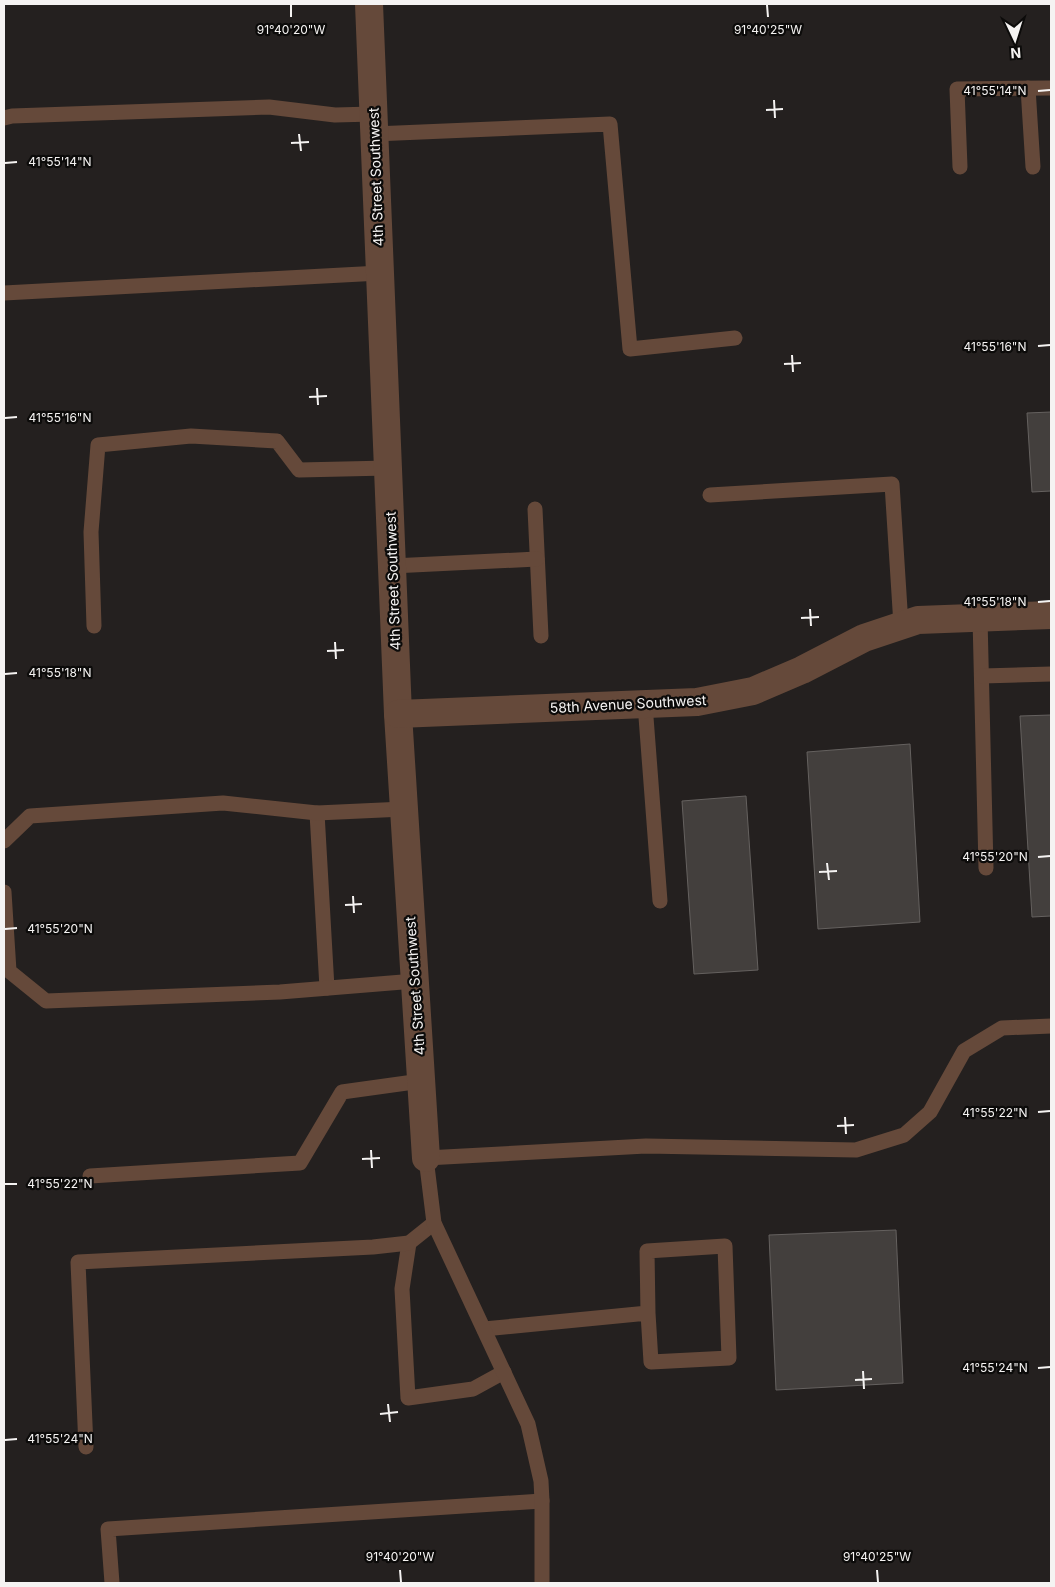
<svg xmlns="http://www.w3.org/2000/svg" width="1055" height="1587" font-family="Inter,sans-serif">
  <style>
    .building { fill: #433f3d; stroke: #65615f }
    .lines { fill: none; stroke-linecap: round; stroke-linejoin: round }
    .service { stroke: #65493a; stroke-width: 15 }
    .minor { stroke: #65493a; stroke-width: 28 }
    .ticks { fill: none; stroke: #f5f3f2; stroke-width: 2 }
    .labels { text-anchor: middle; stroke-width: 4.5; stroke-linejoin: round; paint-order: stroke }
    .street-label { font-size: 14px; fill: #f5f3f2; stroke: #0c0b0a }
    .ticks-label { font-size: 12px; text-anchor: middle; fill: #f5f3f2; stroke: #0c0b0a; stroke-width: 4.5; stroke-linejoin: round; paint-order: stroke }
  </style>
  <rect width="100%" height="100%" fill="#24201f"/>
  <g class="building">
    <path d="M1051,412V491L1032,492L1027,413Z"/>
    <path d="M1051,715V916L1032,917L1020,716Z"/>
    <path d="M910,744L920,922L818,929L807,752Z"/>
    <path d="M746,796L758,970L694,974L682,801Z"/>
    <path d="M896,1230L903,1383L776,1390L769,1235Z"/>
  </g>
  <g class="lines">
    <g class="service">
      <path d="M1028,88L1033,167"/>
      <path d="M4,118L12,116L269,107L335,115L373,114"/>
      <path d="M374,134L610,124L630,349L735,338"/>
      <path d="M960,167L957,89L1051,88"/>
      <path d="M4,293L380,273"/>
      <path d="M710,495L892,484L901,625"/>
      <path d="M535,509L541,636"/>
      <path d="M392,566L537,559"/>
      <path d="M980,618L986,868"/>
      <path d="M94,626L91,532L98,445L191,436L277,441L299,470L388,468"/>
      <path d="M982,676L1051,674"/>
      <path d="M645,704L660,901"/>
      <path d="M317,813L327,988"/>
      <path d="M4,841L30,816L223,803L317,813L404,809"/>
      <path d="M4,892L9,971L46,1001L280,992L415,981"/>
      <path d="M90,1176L300,1163L342,1092L421,1081"/>
      <path d="M409,1243L402,1289L408,1398L473,1389L504,1372"/>
      <path d="M484,1329L648,1313L651,1362L729,1358L725,1246L647,1251L648,1313"/>
      <path d="M86,1447L78,1262L373,1247L409,1243L434,1223"/>
      <path d="M112,1583L108,1529L542,1501"/>
      <path d="M542,1583V1501L541,1481L528,1424L434,1223L426,1158L646,1146L856,1150L904,1135L930,1112L964,1051L1002,1028L1051,1026"/>
    </g>
    <g class="minor">
      <path d="M369,4L398,714L426,1158"/>
      <path d="M398,714L697,702L753,691L802,670L864,638L918,620L1051,615"/>
    </g>
  </g>
  <path class="ticks" d="M291,5V17M767,5L768,17M1038,91L1050,90M774,100L775,118M766,110L783,109M299,134L301,151M291,143L309,142M5,163L17,162M1038,346L1050,345M792,355L793,372M784,364L801,363M317,388L318,405M309,397L327,396M5,418L17,417M1038,602L1050,601M810,609L811,626M801,618L819,617M335,642L336,659M327,651L344,650M5,674L17,673M1038,857L1050,856M827,863L829,880M819,872L837,871M353,896L354,913M345,905L362,904M5,929L17,928M1038,1112L1050,1111M845,1117L846,1134M837,1126L854,1125M371,1150L372,1168M362,1159L380,1158M5,1184H17M1038,1368L1050,1367M863,1371L864,1389M855,1380L872,1379M388,1404L390,1422M380,1414L398,1412M5,1440L17,1439M400,1570L401,1582M877,1570L878,1582"/>
  <g class="labels">
    <g class="street-label">
      <text transform="translate(376 177) rotate(-92)" y="5">4th Street Southwest</text>
      <text transform="translate(393 581) rotate(-92)" y="5">4th Street Southwest</text>
      <text transform="translate(628 704) rotate(-3)" y="5">58th Avenue Southwest</text>
      <text transform="translate(415 986) rotate(-94)" y="5">4th Street Southwest</text>
    </g>
  </g>
  <g class="ticks-label">
    <text x="291" y="34">91°40'20"W</text>
    <text x="768" y="34">91°40'25"W</text>
    <text x="995" y="95">41°55'14"N</text>
    <text x="60" y="166">41°55'14"N</text>
    <text x="995" y="351">41°55'16"N</text>
    <text x="60" y="422">41°55'16"N</text>
    <text x="995" y="606">41°55'18"N</text>
    <text x="60" y="677">41°55'18"N</text>
    <text x="995" y="861">41°55'20"N</text>
    <text x="60" y="933">41°55'20"N</text>
    <text x="995" y="1117">41°55'22"N</text>
    <text x="60" y="1188">41°55'22"N</text>
    <text x="995" y="1372">41°55'24"N</text>
    <text x="60" y="1443">41°55'24"N</text>
    <text x="400" y="1561">91°40'20"W</text>
    <text x="877" y="1561">91°40'25"W</text>
  </g>
  <rect width="1055" height="1587" fill="none" stroke="#f5f3f2" stroke-width="10"/>
  <g transform="translate(1015 40) rotate(176)" stroke="#0c0b0a" stroke-width="4" paint-order="stroke">
  <path d="M0-4L9 19L0 12L-9 19Z" fill="#f5f3f2"/>
  <text y="-8" font-size="14" font-weight="bold" text-anchor="middle" fill="#f5f3f2">N</text>
  </g>
</svg>
